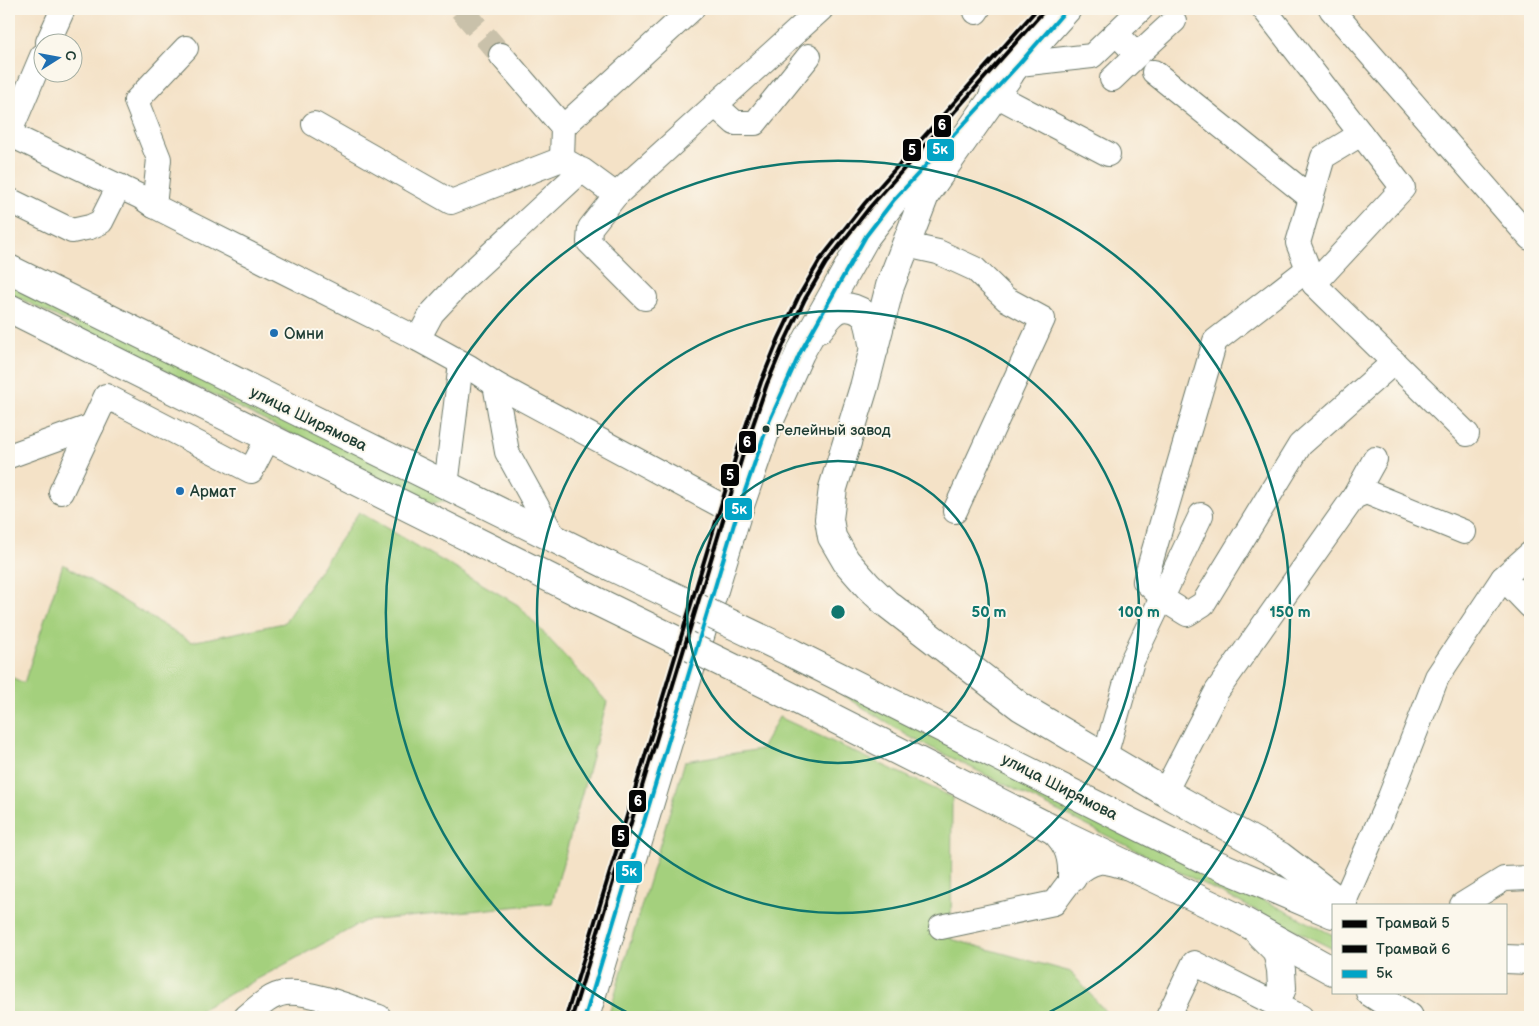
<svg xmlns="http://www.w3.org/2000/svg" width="1539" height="1026" font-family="'Balsamiq Sans',sans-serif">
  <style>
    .green { fill: #a4d07d; stroke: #628658 }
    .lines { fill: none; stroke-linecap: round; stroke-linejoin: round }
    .minor-tunnel { stroke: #c9c1aa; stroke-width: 24; stroke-dasharray: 24 12; stroke-linecap: butt }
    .minor-casing { stroke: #6a7767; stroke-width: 26 }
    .major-casing { stroke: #6a7767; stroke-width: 30 }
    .minor { stroke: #fff; stroke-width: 24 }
    .major { stroke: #fff; stroke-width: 28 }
    .major-bridge-casing { stroke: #6a7767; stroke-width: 30; stroke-linecap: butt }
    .major-bridge { stroke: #fff; stroke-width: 28 }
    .bus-1-casing { stroke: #fbf7ec; stroke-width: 8 }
    .bus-1 { stroke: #02a4c6; stroke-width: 4 }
    .tram-1-casing { stroke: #fbf7ec; stroke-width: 8 }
    .tram-2-casing { stroke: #fbf7ec; stroke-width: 8 }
    .tram-1 { stroke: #050505; stroke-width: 4 }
    .tram-2 { stroke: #050505; stroke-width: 4 }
    .ring { fill: none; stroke: #0f766e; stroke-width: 2.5 }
    .poi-dot { fill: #1f6fb2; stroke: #fbf7ec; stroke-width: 2 }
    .bus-dot { fill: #1f3d34; stroke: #fbf7ec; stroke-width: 2 }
    .labels { text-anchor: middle; stroke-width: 4; stroke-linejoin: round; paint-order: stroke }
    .bus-label { font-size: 15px; fill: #1f3d34; stroke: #fbf7ec; text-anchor: start }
    .poi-label { font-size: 16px; fill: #1f3d34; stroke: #fbf7ec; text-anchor: start }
    .street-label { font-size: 16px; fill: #1f3d34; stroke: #fbf7ec }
    .centre { fill: #0f766e; stroke: #fbf7ec; stroke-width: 2.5 }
    .ring-label { font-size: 15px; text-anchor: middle; font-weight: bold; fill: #0f766e; stroke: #fbf7ec; stroke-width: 4; stroke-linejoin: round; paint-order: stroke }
    .line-badge { stroke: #fbf7ec; stroke-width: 2 }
    .badge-label { font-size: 14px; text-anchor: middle; font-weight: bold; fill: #fff }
  </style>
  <rect width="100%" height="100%" fill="#fbf7ec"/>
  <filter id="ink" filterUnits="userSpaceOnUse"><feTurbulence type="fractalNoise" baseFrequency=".02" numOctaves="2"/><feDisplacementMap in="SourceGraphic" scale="10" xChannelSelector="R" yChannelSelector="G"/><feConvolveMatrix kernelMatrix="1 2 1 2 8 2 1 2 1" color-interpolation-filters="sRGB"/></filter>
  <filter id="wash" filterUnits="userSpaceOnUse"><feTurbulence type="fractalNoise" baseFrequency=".0096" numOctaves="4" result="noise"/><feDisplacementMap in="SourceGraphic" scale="20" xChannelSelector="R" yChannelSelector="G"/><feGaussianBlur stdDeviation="1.12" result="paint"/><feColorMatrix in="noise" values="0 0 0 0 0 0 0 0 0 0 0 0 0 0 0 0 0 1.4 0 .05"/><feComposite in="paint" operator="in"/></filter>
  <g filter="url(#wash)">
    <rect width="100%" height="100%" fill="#f4e2c7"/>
    <g class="green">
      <path d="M9,276L436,490L445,502L430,503L9,293Z"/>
      <path d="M359,512L518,605L607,702L552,903L365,921L189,1016V1017H9V676L24,683L63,564L191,642L284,623Z"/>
      <path d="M837,691L911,721L1333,935V949L908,736Z"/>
      <path d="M779,717L952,797L951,939L1071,972L1110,1017H608L685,761L761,749Z"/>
    </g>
  </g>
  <g filter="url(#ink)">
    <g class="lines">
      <path class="minor-tunnel" d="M461,9L501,55"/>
      <g class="minor-casing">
        <g id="minor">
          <path d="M1264,9L1403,188L1314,284L1467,434"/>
          <path d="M1331,9L1530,238"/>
          <path d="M976,12L978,9"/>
          <path d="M1116,33L1137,55L1174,21"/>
          <path d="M48,42L63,9"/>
          <path d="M501,55L563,127"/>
          <path d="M1019,64L1092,56L1141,9"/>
          <path d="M1154,72L1311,198"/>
          <path d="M1112,79L1137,55"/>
          <path d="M992,93L1108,154"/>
          <path d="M715,105L735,123H755L809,56"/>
          <path d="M314,124L451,202L562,159"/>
          <path d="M9,134L141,197L154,206L418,339L469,367L495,384L737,514"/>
          <path d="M9,134L42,56"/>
          <path d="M576,167L562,159L563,127L692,9"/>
          <path d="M616,195L590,228L589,242L645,298"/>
          <path d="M9,200L72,231L90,227L101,222L119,186"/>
          <path d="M154,206L159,159L136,101L186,48"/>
          <path d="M906,245L938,252L975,269L1006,299L1043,319L955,511"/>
          <path d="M1308,269L1215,341L1145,581L1166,601L1187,614L1203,604L1300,445L1394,362"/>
          <path d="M1314,284L1298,243L1323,157L1361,134"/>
          <path d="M418,339L432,313L464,279L582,170L616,195L821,9"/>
          <path d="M495,384L507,452L556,541"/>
          <path d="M9,456L92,426"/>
          <path d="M446,486L461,363"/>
          <path d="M61,492L106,396L251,471L268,438"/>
          <path d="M1354,497L1375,459"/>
          <path d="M1503,578L1530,554"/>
          <path d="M1105,756L1132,661L1201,515"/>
          <path d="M1165,792L1217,691L1354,497L1366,492L1464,532"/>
          <path d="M1343,904L1390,797L1437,677L1503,578L1530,606"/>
          <path d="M1462,905L1504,879L1530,878"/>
          <path d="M941,927L1054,903C1065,888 1078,866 1099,862C1108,861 1117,865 1126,867"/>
          <path d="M246,1017C257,1008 270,995 285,993C309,990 355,1009 379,1017"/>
          <path d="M1168,1017L1194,963L1301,1017"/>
        </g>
      </g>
      <g class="major-casing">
        <g id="major">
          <path d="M1010,74L925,195L890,286L864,387L833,488L829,519L832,537L846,561L868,586L886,603L1021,707L1165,792L1280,856L1344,905"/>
          <path d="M998,86L1067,9"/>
          <path d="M9,269L610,566"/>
          <path d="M9,308L594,600"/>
          <path d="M819,329C824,323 829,315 835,311C846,303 863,309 868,321C871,329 872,340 874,349"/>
          <path d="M790,652L1206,860L1333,914"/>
          <path d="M776,689L1054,830L1232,915L1333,971"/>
          <path d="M1054,830C1069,844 1073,858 1072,878"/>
          <path d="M1260,934L1277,951L1281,970L1282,988L1276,1003"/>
          <path d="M1505,959L1530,960"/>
          <path d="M1370,992L1409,1017"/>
          <path d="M585,1017L737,514L768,424L800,353L866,236L893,201L935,155"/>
        </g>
      </g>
      <use href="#minor" class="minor"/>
      <use href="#major" class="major"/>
      <g class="major-bridge-casing">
        <g id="major-bridge">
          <path d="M610,566L790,652"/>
          <path d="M594,600L776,689"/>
        </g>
      </g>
      <use href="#major-bridge" class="major-bridge"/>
      <g class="bus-1-casing">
        <path id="bus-1" d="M585,1017L737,514L768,424L800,353L866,236L893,201L1019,64L1067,9"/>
      </g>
      <use href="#bus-1" class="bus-1"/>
      <g class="tram-1-casing">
        <path id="tram-1" d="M566,1017L738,449L761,382L779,338L799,296L820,260L865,203L1037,9"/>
      </g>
      <g class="tram-2-casing">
        <path id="tram-2" d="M572,1017L744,451L767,384L785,341L805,299L826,263L870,207L1042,13"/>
      </g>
      <use href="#tram-1" class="tram-1"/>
      <use href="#tram-2" class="tram-2"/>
    </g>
  </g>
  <g class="ring">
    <circle cx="838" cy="612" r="151"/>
    <circle cx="838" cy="612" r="301"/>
    <path d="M636 1017A452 452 0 1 1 1040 1017"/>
  </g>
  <g class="poi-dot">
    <circle cx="274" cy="333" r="5"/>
    <circle cx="180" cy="491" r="5"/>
  </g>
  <circle class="bus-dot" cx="766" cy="429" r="4.5"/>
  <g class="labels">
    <g class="bus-label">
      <text x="775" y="435">Релейный завод</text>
    </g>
    <g class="poi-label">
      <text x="284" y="339">Омни</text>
      <text x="190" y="497">Армат</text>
    </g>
    <g class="street-label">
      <text transform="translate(309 418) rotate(26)" y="6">улица Ширямова</text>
      <text transform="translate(1060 786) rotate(27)" y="6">улица Ширямова</text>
    </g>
  </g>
  <circle cx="838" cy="612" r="8" class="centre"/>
  <g class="ring-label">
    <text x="989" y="617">50 m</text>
    <text x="1139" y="617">100 m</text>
    <text x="1290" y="617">150 m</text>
  </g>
  <g class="line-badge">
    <rect x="933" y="114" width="19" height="24" rx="5" fill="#050505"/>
    <rect x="926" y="138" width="29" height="24" rx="5" fill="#02a4c6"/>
    <rect x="902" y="138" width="20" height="24" rx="5" fill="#050505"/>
    <rect x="738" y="430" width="19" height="24" rx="5" fill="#050505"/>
    <rect x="720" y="463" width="20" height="24" rx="5" fill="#050505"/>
    <rect x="724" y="497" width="29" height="24" rx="5" fill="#02a4c6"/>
    <rect x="628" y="789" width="19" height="24" rx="5" fill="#050505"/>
    <rect x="611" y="824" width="19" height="24" rx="5" fill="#050505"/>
    <rect x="615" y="860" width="28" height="24" rx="5" fill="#02a4c6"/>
  </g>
  <g class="badge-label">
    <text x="942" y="130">6</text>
    <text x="940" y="154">5к</text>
    <text x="912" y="155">5</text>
    <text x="747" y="447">6</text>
    <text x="730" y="480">5</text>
    <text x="739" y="514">5к</text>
    <text x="638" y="806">6</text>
    <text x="621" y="841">5</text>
    <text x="629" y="876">5к</text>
  </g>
  <rect width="1539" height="1026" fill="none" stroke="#fbf7ec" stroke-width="30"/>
  <rect x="1332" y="904" width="175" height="90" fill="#fbf7ec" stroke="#a3ada2"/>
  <rect x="1342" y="920" width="25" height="8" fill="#050505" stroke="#a3ada2"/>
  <text x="1376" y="928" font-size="15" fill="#1f3d34">Трамвай 5</text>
  <rect x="1342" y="945" width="25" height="8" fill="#050505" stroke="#a3ada2"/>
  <text x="1376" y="954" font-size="15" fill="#1f3d34">Трамвай 6</text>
  <rect x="1342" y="970" width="25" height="8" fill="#02a4c6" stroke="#a3ada2"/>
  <text x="1376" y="978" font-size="15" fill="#1f3d34">5к</text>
  <g transform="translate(58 58) rotate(79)"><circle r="24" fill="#fbf7ec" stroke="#a3ada2"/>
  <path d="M0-4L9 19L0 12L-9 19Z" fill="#1f6fb2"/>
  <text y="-8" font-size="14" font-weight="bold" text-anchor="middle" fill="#1f3d34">С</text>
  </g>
</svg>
